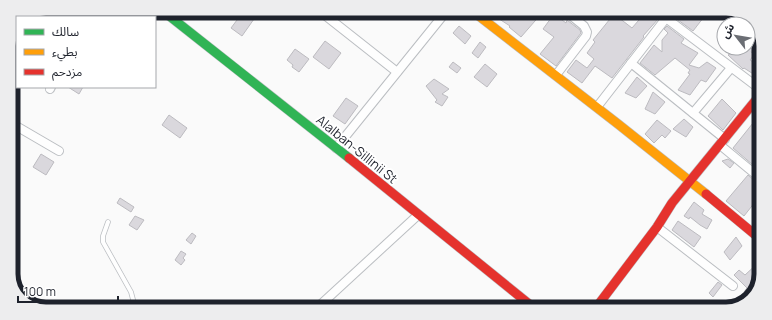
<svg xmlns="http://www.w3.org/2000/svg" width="772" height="320" font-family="Manrope,'Noto Sans Arabic',sans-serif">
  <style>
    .building { fill: #dad8dd; stroke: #bcbbc0 }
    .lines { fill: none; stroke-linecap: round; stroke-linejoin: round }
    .lane-casing { stroke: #bbbec2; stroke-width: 5.5 }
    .street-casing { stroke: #bbbec2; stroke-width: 10 }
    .fast-casing { stroke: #bbbec2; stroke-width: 10 }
    .slow-casing { stroke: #bbbec2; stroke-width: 10 }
    .jam-casing { stroke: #bbbec2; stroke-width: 10 }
    .lane { stroke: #fefefe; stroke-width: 4 }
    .street { stroke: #fefefe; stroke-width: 8 }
    .fast { stroke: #30b455; stroke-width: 9 }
    .slow { stroke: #ff9f0a; stroke-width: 9 }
    .jam { stroke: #e5322d; stroke-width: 9 }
    .labels { text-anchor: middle; stroke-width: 4; stroke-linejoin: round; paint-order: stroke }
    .street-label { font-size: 13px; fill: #1e222c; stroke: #fff }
    .rim { fill: none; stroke: #1e222c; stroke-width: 5 }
  </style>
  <rect width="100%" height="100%" fill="#fafafa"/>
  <g class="building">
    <path d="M110,11H128L137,17H107Z"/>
    <path d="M243,12H244L254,19L242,36L231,28Z"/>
    <path d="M490,13H542L521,37L509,27L510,26Z"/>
    <path d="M645,13H652L659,18L643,36L644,37L612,78L595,66L582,83L567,72L576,60L587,68L594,59L587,53L595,42L593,40L614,14L632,28Z"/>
    <path d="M677,13H707L693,31L674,17Z"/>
    <path d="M554,14L566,23L567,20L580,30L581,33L556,66L540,54L554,37L543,29Z"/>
    <path d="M751,23L754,25L759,40L751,52L754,55L750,60L761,67V76L759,75L758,77L744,68L743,69L728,55L738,48H748V27Z"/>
    <path d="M459,26L471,36L465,44L453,33Z"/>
    <path d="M667,26L684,39L681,43L698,53L689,65L699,68L707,62L716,68L706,82L701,80L690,95L678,90L690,74L688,73L690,70L675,58L655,75L640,63L654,45L662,52V40L668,33L664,29Z"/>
    <path d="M325,41L341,53L329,69L313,57Z"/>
    <path d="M480,42L486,47L478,58L472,53Z"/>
    <path d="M11,45L17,48V54L11,62Z"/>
    <path d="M295,49L309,59L299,72L292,67L293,65L287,60Z"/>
    <path d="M453,62L461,68L457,73L449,67Z"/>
    <path d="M485,64L497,74L487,87L474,77Z"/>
    <path d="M637,77L647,86L636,98L625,93Z"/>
    <path d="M434,79L449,89L442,94L448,97L442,106L435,102L437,100L426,86Z"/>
    <path d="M68,87H83L79,94Z"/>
    <path d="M653,92L665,102L655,114L645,109Z"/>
    <path d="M346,98L358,106L345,124L333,116Z"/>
    <path d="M722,99L736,113L723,130L708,116Z"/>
    <path d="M169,115L187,128L180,138L162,125Z"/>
    <path d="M684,119L693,127L686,137L673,129Z"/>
    <path d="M657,120L671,131L665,138L662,135L654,143L645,134Z"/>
    <path d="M753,123L760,129V171L733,148Z"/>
    <path d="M41,154L54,162L46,175L33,167Z"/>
    <path d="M728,159L734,163L730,168L722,161Z"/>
    <path d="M748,175L756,182L759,183V197L744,216L726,201Z"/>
    <path d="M120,198L134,207L131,212L117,203Z"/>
    <path d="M694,202L704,210L702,214L712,220L707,229L700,225L690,217L689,219L684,216Z"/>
    <path d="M135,216L144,220L137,230L129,225Z"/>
    <path d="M678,221L701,237L694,247L672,230Z"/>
    <path d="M192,233L196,236L191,244L186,240Z"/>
    <path d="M736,237L742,246L730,260L724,252Z"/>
    <path d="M181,251L186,254L183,258L185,260L181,265L175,260Z"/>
    <path d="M759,262L758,280L755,285L756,286L748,295L744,292L747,288L734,275L739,270L745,275Z"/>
    <path d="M718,282L722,285L713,297L709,293Z"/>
  </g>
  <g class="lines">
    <g class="lane-casing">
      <path id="lane" d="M108,222L103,236V242L131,292L135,307"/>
    </g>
    <g class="street-casing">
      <g id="street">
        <path d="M321,12L397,72"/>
        <path d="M90,17L93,11"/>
        <path d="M666,18L760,89"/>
        <path d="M15,35H17"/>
        <path d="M631,63L725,139"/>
        <path d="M556,75L586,36L587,32L584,26L568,13"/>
        <path d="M50,89L51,87"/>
        <path d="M597,107L670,13"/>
        <path d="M693,113L731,68"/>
        <path d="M11,123L59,151"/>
        <path d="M720,145L760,178"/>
        <path d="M336,148L445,13"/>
        <path d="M657,227L733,286"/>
        <path d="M318,307L418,215"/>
      </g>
    </g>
    <g class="fast-casing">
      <path id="fast" d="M163,11L349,158"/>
    </g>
    <g class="slow-casing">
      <path id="slow" d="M475,13L618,124L706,194"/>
    </g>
    <g class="jam-casing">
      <g id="jam">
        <path d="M349,158L534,308"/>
        <path d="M706,194L759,238"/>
        <path d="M595,309L657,227L672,203L760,95"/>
      </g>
    </g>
    <use href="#lane" class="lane"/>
    <use href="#street" class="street"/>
    <use href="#fast" class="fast"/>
    <use href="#slow" class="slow"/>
    <use href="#jam" class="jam"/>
  </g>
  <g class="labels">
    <g class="street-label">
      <text transform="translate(357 149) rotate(39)" y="5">Alalban-Sillinii St</text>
    </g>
  </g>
  <path d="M0 0H772V320H0ZM46 18H726A28 28 0 0 1 754 46V274A28 28 0 0 1 726 302H46A28 28 0 0 1 18 274V46A28 28 0 0 1 46 18Z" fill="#ededee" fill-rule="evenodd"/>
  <path class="rim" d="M46 18H726A28 28 0 0 1 754 46V274A28 28 0 0 1 726 302H46A28 28 0 0 1 18 274V46A28 28 0 0 1 46 18Z"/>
  <rect x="16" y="16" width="140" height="72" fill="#ffffff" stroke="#a5a7ab"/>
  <rect x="24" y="29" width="20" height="6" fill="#30b455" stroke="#a5a7ab"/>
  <text x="52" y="36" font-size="12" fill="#1e222c">سالك</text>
  <rect x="24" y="49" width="20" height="6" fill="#ff9f0a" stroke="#a5a7ab"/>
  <text x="52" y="56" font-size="12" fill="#1e222c">بطيء</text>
  <rect x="24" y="69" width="20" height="6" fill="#e5322d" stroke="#a5a7ab"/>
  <text x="52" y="76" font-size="12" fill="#1e222c">مزدحم</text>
  <g transform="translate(736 36) rotate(301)"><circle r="19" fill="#ffffff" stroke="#a5a7ab"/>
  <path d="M0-3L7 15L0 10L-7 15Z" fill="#6b6e74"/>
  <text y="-6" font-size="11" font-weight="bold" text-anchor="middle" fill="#1e222c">ش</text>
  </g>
  <path d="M18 296v6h100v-6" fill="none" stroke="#1e222c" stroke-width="2"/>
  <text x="24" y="296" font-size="12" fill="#1e222c" stroke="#ffffff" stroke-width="3" paint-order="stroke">100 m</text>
</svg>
